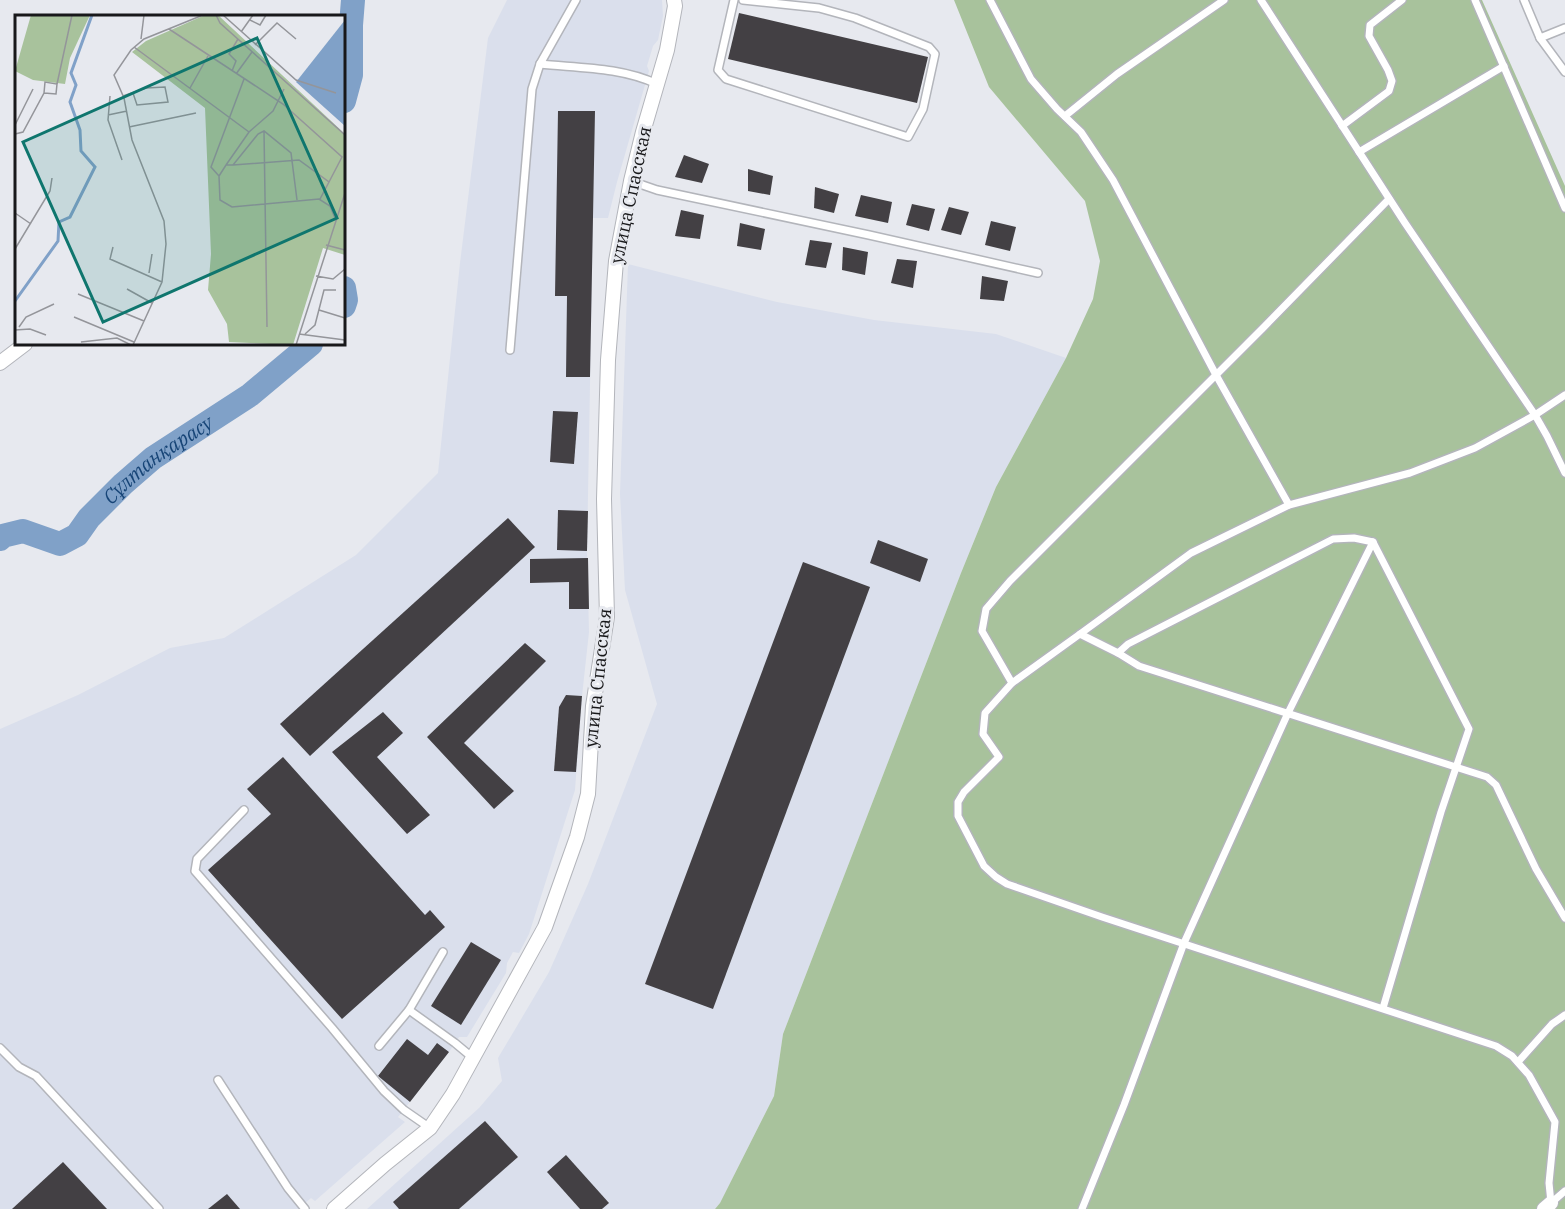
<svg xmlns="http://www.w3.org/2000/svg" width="1565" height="1209" font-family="'IBM Plex Serif',serif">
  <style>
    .built { fill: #dadfec }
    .green { fill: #a8c29c }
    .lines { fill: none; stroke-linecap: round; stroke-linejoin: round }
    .river { stroke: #80a1c8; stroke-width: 24 }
    .building { fill: #434044 }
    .lane-casing { stroke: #b3b5bb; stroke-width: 10 }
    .street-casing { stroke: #b3b5bb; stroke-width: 16 }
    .lane { stroke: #fff; stroke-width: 7 }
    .street { stroke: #fff; stroke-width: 14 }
    .labels { text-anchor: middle; stroke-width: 6; stroke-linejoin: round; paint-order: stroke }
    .street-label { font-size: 18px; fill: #18181a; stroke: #e7e9ef }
    .water-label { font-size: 20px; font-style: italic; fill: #174577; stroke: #e7e9ef }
    .inset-river { fill: none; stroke: #80a1c8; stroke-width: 3 }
    .inset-road { fill: none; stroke: #94959a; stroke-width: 1.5 }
    .view { fill: #0f766e; fill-opacity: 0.15; stroke: #0f766e; stroke-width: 3 }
    .inset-edge { fill: none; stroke: #18181a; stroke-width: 3 }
  </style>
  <rect width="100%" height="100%" fill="#e7e9ef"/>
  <g class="built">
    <path d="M507,0H662L663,16L658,40L653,46L647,66L649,71L617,182L608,218H593L587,551L589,632L582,696L575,790L529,934L519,953L513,952L507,963L506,973L467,1037H459L449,1052L398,1117L405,1122L315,1201L311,1198L298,1209H0V729L78,695L170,648L224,638L356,555L438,473L460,263L488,38Z"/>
    <path d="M628,264L777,302L874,320L996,334L1066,358L996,487L961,573L783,1034L774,1096L720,1203L715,1209H367L479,1108L502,1081L498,1058L549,972L588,884L657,704L625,590L620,494Z"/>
  </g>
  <path class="green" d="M954,0H1482L1565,186V1209H715L720,1203L774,1096L783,1034L961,573L996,487L1066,358L1093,299L1100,261L1085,201L989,87Z"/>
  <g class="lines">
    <g class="river">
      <path d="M344,101L351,75V25L353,0"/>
      <path d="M344,288L346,300L344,306"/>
      <path id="s1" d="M0,539L2,536L23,531L60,544L77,535L89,518L123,484L153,458L250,395L311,344"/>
    </g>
  </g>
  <g class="building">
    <path d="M739,13L928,57L917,103L728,59Z"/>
    <path d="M558,111H595L590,377H566L567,296H555Z"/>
    <path d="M684,155L709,164L702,183L675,177Z"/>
    <path d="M748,169L773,176L770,195L748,191Z"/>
    <path d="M815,187L839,194L834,213L814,208Z"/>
    <path d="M861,195L892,202L888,223L855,216Z"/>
    <path d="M912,204L935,209L929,231L906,225Z"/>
    <path d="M949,207L969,212L961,235L941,230Z"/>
    <path d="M681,210L704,215L700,239L675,236Z"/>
    <path d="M991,221L1016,227L1010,251L985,245Z"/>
    <path d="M740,223L765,229L761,250L737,246Z"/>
    <path d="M810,240L832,243L826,268L805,265Z"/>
    <path d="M843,247L868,252L865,275L842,270Z"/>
    <path d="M897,259L917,261L913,288L891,283Z"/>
    <path d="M982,276L1008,281L1004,301L980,299Z"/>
    <path d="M553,411L578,412L574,464L550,462Z"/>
    <path d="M558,510L588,511L587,551L557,550Z"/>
    <path d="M508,518L535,547L310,756L280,724Z"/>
    <path d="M878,540L928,559L920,582L870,563Z"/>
    <path d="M588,558L589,609H569V582L530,583V559Z"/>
    <path d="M803,562L870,587L713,1009L645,984Z"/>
    <path d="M525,643L546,661L464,743L514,791L494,809L427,737Z"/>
    <path d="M566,695L582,696L576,772L554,771L559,707Z"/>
    <path d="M383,712L403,733L377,757L430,815L407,834L332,752Z"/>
    <path d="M283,757L425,915L430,910L445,927L342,1019L208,870L271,814L247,789Z"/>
    <path d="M471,942L501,960L461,1025L431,1006Z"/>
    <path d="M407,1039L428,1055L437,1043L449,1052L410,1102L378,1076Z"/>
    <path d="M485,1121L518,1157L459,1209H399L393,1202Z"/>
    <path d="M566,1155L609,1203L602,1209H580L547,1172Z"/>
    <path d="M63,1162L107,1209H12Z"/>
    <path d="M227,1194L240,1209H208Z"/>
  </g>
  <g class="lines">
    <g class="lane-casing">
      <g id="lane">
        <path d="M734,0L718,70L726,79L908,137L923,109L935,54L929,47L855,18L819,8L743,0"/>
        <path d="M990,0L1031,79L1057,109L1081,132L1113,180L1216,375L1289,505"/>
        <path d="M1261,0L1405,223L1535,415L1547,436L1565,473"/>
        <path d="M1475,0L1565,208"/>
        <path d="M1524,0L1540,38L1565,72"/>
        <path d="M1540,38L1565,28"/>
        <path d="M540,64C579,68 621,67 657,84"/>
        <path d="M1065,116L1117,74L1224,0"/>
        <path d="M1342,126L1389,91L1392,81L1388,70L1369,36L1370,25L1402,0"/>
        <path d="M1359,152L1504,66"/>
        <path d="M631,181L657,190L869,235L1038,273"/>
        <path d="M1389,199L1262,329L1010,581L986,609L982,631L1012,683L985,713L983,734L999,757L964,792L958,802V816L984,866L996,877L1007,884L1102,917L1496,1046L1512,1056L1529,1075L1555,1122L1549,1183L1551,1203"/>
        <path d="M510,350L532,89L540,64L576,0"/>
        <path d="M1080,634L1191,553L1289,505L1410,473L1475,448L1535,415L1565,395"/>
        <path d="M1118,653L1139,666L1487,777L1496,785L1536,869L1565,918"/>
        <path d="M1012,683L1080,634L1118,653L1128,644L1333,539L1354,538L1373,542L1469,729L1441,812L1383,1008"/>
        <path d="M244,810L197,859L195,871L332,1028L384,1091L404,1110L430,1128"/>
        <path d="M409,1010L455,1043L473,1058"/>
        <path d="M379,1046L409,1010L443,952"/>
        <path d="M0,1048L19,1067L36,1076L159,1209"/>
        <path d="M1518,1062L1552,1024L1565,1015"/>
        <path d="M218,1080L288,1188L305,1209"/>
        <path d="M1551,1203L1565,1191"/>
        <path d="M1082,1209L1124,1105L1184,943L1288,713L1373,542"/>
      </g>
    </g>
    <g class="street-casing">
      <g id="street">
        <path d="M0,363L25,344"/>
        <path d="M334,1209L385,1164L430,1128L453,1094L545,927L577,837L588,794L593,706L607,617L604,499L608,360L616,261L631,181L643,132L667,50L675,6L674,0"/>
        <path d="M1544,1209L1551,1203"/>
      </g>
    </g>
    <use href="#lane" class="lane"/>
    <use href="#street" class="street"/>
  </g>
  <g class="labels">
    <g class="street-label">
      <text transform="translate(631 195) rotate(-78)" y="6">улица Спасская</text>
      <text transform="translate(598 678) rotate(-84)" y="6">улица Спасская</text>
    </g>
    <g class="water-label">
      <text dy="7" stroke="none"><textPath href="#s1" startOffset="195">Сұлтанқарасу</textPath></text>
    </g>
  </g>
  <g transform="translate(15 15)">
    <rect width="330" height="330" fill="#e7e9ef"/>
    <path d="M16,0H75L55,43L50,69L18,65L0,56ZM190,0H203L330,119V240L308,233L278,330L214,327L212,309L193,275L196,239L190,93L117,37L131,26Z" fill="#a8c29c"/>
    <path d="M330,5V111L281,67Z" fill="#80a1c8"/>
    <path class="inset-river" d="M0,286L43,226L44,207L55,202L80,152L66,136L65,115L55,87L61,70L56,58L77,0"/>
    <path class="inset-road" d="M201,0L205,8L330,120M208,0L281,65L321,78M235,5L245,10L251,0M154,14L268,89L327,142L314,167M226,17L238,0M126,24L129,0M240,30L262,8L281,24M119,32L234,117M217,56L221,46L214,39L223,24M221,59L237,37M229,64L196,152L204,161L205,185L217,192L304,184L315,191L320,203M42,69L57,0M175,73L193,41M95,81L93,105L107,145M108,81L131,73L150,72L153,87L122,90L118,78M93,100L112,96M0,110L18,74M114,112L181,98M249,116L252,312M0,119L8,117L29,78L30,67L42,69L41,79L29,78M211,150L234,117L258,96L269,74M218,150L284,145L314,167L305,184M204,161L211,150H218L243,119L249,116L276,138L282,185M0,198L16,209M311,230L330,235M98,232L95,244L147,267M0,234L35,176L37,163M134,258L137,239M301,261L318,264L330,254M112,274L137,288M63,279L129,306M304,295L330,303M59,302L119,327M4,312L11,302L39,289M0,315L15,314L31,320M284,319L330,325M290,319L300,310L309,275H321M66,327L102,323L116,330M118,330L147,267L151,229L149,206L117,125L109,83L99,60L116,35L129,24L188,0M281,330L330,178"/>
    <path class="view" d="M242,23L322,203L88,307L8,127Z"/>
    <rect width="330" height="330" class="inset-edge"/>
  </g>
</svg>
